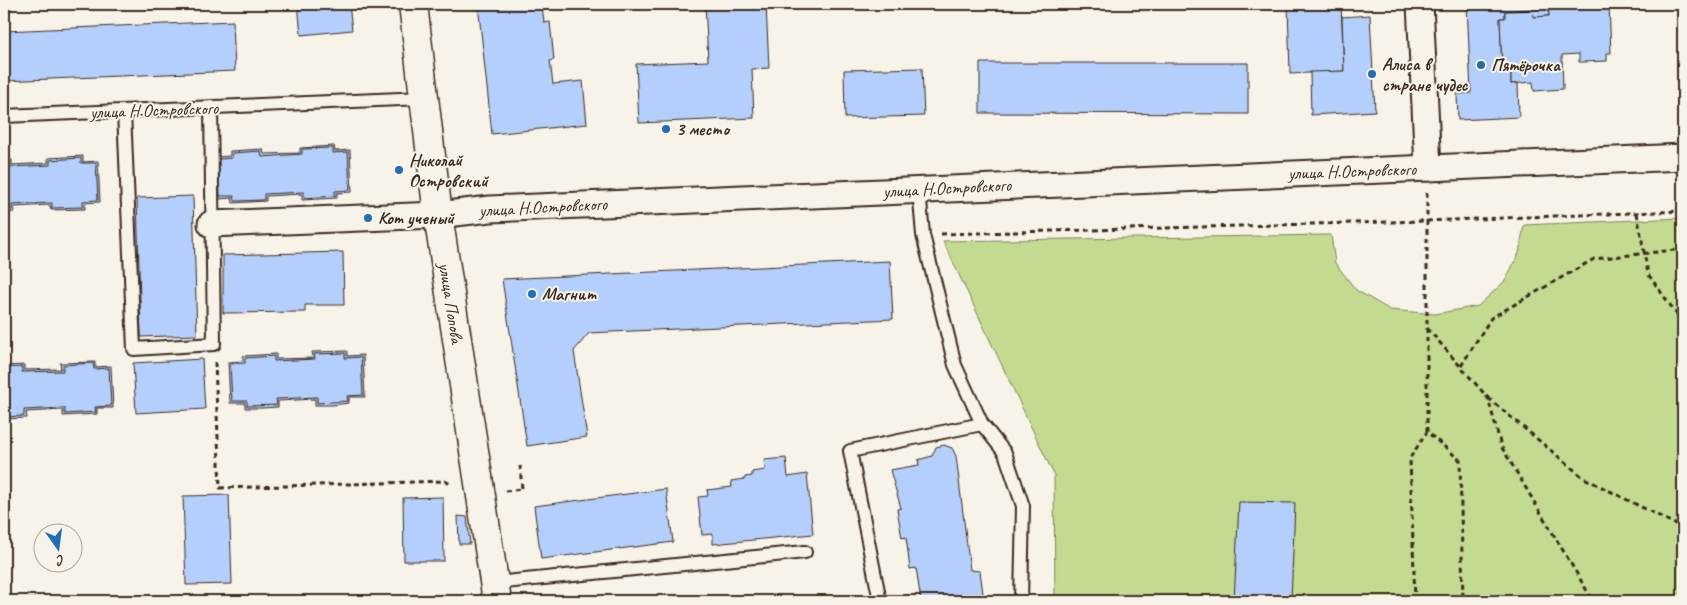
<svg xmlns="http://www.w3.org/2000/svg" width="1687" height="605" font-family="Caveat,sans-serif">
  <style>
    .green { fill: #c3db91; stroke: #7f8258 }
    .building { fill: #b4cffc; stroke: #3b2a1e }
    .lines { fill: none; stroke-linecap: round; stroke-linejoin: round }
    .lane-casing { stroke: #3b2a1e; stroke-width: 16 }
    .street-casing { stroke: #3b2a1e; stroke-width: 29 }
    .secondary-casing { stroke: #3b2a1e; stroke-width: 31 }
    .path { stroke: #3b2a1e; stroke-width: 3; stroke-dasharray: 5 4; stroke-linecap: butt }
    .lane { stroke: #f7f3e8; stroke-width: 12 }
    .street { stroke: #f7f3e8; stroke-width: 25 }
    .secondary { stroke: #f7f3e8; stroke-width: 28 }
    .poi-dot { fill: #1f6fb2; stroke: #f7f3e8; stroke-width: 2 }
    .labels { text-anchor: middle; stroke-width: 4; stroke-linejoin: round; paint-order: stroke }
    .poi-label { font-size: 18px; font-weight: bold; fill: #3b2a1e; stroke: #f7f3e8; text-anchor: start }
    .street-label { font-size: 18px; fill: #3b2a1e; stroke: #f7f3e8 }
  </style>
  <rect width="100%" height="100%" fill="#f7f3e8"/>
  <filter id="ink" filterUnits="userSpaceOnUse"><feTurbulence type="fractalNoise" baseFrequency=".02" numOctaves="2"/><feDisplacementMap in="SourceGraphic" scale="10" xChannelSelector="R" yChannelSelector="G"/><feConvolveMatrix kernelMatrix="1 2 1 2 8 2 1 2 1" color-interpolation-filters="sRGB"/></filter>
  <g filter="url(#ink)">
    <g class="green">
      <path d="M1683,218V601H1055L1054,475L943,241L1331,235L1335,263L1356,290L1390,310L1435,314L1478,306L1505,281L1519,253L1524,225Z"/>
      <path d="M4,598L217,601H4Z"/>
    </g>
    <g class="building">
      <path d="M298,4H349L352,30L301,35Z"/>
      <path d="M478,4H542L544,23L550,22L554,60L550,61L553,84L583,81L587,124L492,134Z"/>
      <path d="M705,4H766L769,68L752,69L754,118L639,123L636,64L708,61Z"/>
      <path d="M1288,4H1341L1344,71L1290,74Z"/>
      <path d="M1467,4H1548L1549,16L1533,17L1532,9L1505,11V18H1500L1502,69L1511,68V84L1518,83L1519,117L1458,120L1457,94L1471,93Z"/>
      <path d="M1548,4H1609L1611,53H1607V61L1583,62H1579V54L1562,55L1563,89L1534,91L1533,82L1511,84V68L1502,69L1500,18H1505V11L1529,10L1532,9L1533,17L1549,16Z"/>
      <path d="M1370,15L1375,111L1311,115L1310,72L1344,71L1342,17Z"/>
      <path d="M233,21L235,71L4,81V31Z"/>
      <path d="M1678,60H1683V120H1680Z"/>
      <path d="M980,63H1248V114L980,113Z"/>
      <path d="M922,68L924,116L845,118L844,70Z"/>
      <path d="M334,146L335,151L350,150L352,192L337,193V198L302,200V194L266,196V201L233,203L232,198L218,199L216,157L230,156V151L263,149L264,154L300,153V148Z"/>
      <path d="M333,148V153L348,152L350,190L335,191V196L304,198V192L264,194V200L235,201L234,196H220L218,159L232,158V153L261,151L262,157L302,154V149Z"/>
      <path d="M83,156V162L98,161L100,202L85,203V209L51,210L50,205L14,207V212L4,213V160H12V165L48,163V158Z"/>
      <path d="M81,158V163H96L98,200L83,201V207L52,208V203L12,205V210L4,211V162H10V167L50,165V160Z"/>
      <path d="M193,196L197,335L141,337L137,198Z"/>
      <path d="M343,252L344,305H305V312L223,313V255Z"/>
      <path d="M890,261L893,319L589,333L574,351L587,437L527,446L502,279Z"/>
      <path d="M347,351V356L363,355L365,397H349V403L332,405H315V399L278,401V407L262,408H245V403H230L228,362L243,361V356L276,354V359L313,358L312,352Z"/>
      <path d="M345,353V358L361,357L363,395L347,396L348,401L317,403V397L276,399L277,405L247,406V401H232L230,364L245,363V358L274,356V361L315,359L314,354Z"/>
      <path d="M202,359L205,409L136,413L133,363Z"/>
      <path d="M95,362V367L111,366L113,408H97V414L63,416V410L26,412L27,418L4,419V366L24,365V370L61,369L60,363Z"/>
      <path d="M93,363L94,369L109,368L111,406L95,407L96,412L65,414V408L24,410V416L4,417V368L22,367V372L63,371V365Z"/>
      <path d="M944,445L952,448L956,456L970,570L980,571L984,601H921L916,568L910,569L906,537L902,538L897,509L901,508L890,470L919,465L918,460L932,456L936,447Z"/>
      <path d="M786,458L788,477L807,474L813,534L713,544V534L702,535L698,497L708,496L707,490L732,487L731,481L745,479V477L752,476V472L765,470L764,460Z"/>
      <path d="M666,489L673,542L541,559L534,506Z"/>
      <path d="M229,495L232,584L186,585L183,496Z"/>
      <path d="M443,497L444,561H404L403,498Z"/>
      <path d="M1239,502L1295,503L1291,601H1234Z"/>
      <path d="M458,516L467,517L470,544H459Z"/>
    </g>
    <g class="lines">
      <g class="lane-casing">
        <g id="lane">
          <path d="M124,111L134,349L214,344L211,107"/>
          <path d="M4,116L424,98"/>
          <path d="M919,189L923,235L955,365L982,424L1005,453L1023,506L1021,601"/>
          <path d="M495,583L805,552"/>
          <path d="M880,601L850,451L982,424"/>
        </g>
      </g>
      <g class="street-casing">
        <g id="street">
          <path d="M1420,4L1428,168"/>
          <path d="M211,224L438,215L490,209L1683,157"/>
        </g>
      </g>
      <g class="secondary-casing">
        <path id="secondary" d="M413,4L438,215L497,601"/>
      </g>
      <g class="path">
        <path d="M1427,193V432L1460,460L1463,601"/>
        <path d="M1637,213L1648,274L1683,323"/>
        <path d="M941,234L1426,221L1683,211"/>
        <path d="M1427,328L1488,398L1501,446L1593,601"/>
        <path d="M215,362L220,488L445,481L452,485"/>
        <path d="M1461,366L1491,318L1594,259L1683,249"/>
        <path d="M1488,398L1584,478L1683,528"/>
        <path d="M505,491L522,489L520,466"/>
        <path d="M1415,601L1410,458L1427,432"/>
      </g>
      <use href="#lane" class="lane"/>
      <use href="#street" class="street"/>
      <use href="#secondary" class="secondary"/>
    </g>
  </g>
  <g class="poi-dot">
    <circle cx="1481" cy="65" r="5"/>
    <circle cx="1372" cy="74" r="5"/>
    <circle cx="666" cy="129" r="5"/>
    <circle cx="399" cy="170" r="5"/>
    <circle cx="368" cy="218" r="5"/>
    <circle cx="532" cy="294" r="5"/>
  </g>
  <g class="labels">
    <g class="poi-label">
      <text x="1382" y="70">Алиса в<tspan x="1382" dy="21">стране чудес</tspan></text>
      <text x="1491" y="71">Пятёрочка</text>
      <text x="676" y="135">3 место</text>
      <text x="409" y="166">Николай<tspan x="409" dy="21">Островский</tspan></text>
      <text x="378" y="224">Кот ученый</text>
      <text x="542" y="300">Магнит</text>
    </g>
    <g class="street-label">
      <text transform="translate(154 110) rotate(-2)" y="6">улица Н.Островского</text>
      <text transform="translate(1352 171) rotate(-2)" y="6">улица Н.Островского</text>
      <text transform="translate(947 188) rotate(-3)" y="6">улица Н.Островского</text>
      <text transform="translate(543 207) rotate(-3)" y="6">улица Н.Островского</text>
      <text transform="translate(451 303) rotate(81)" y="6">улица Попова</text>
    </g>
  </g>
  <rect width="1687" height="605" fill="none" stroke="#f7f3e8" stroke-width="20"/>
  <rect x="10" y="10" width="1667" height="585" fill="none" stroke="#3b2a1e" stroke-width="2" filter="url(#ink)"/>
  <g transform="translate(58 548) rotate(166)"><circle r="24" fill="#f7f3e8" stroke="#aca397"/>
  <path d="M0-4L9 19L0 12L-9 19Z" fill="#1f6fb2"/>
  <text y="-8" font-size="14" font-weight="bold" text-anchor="middle" fill="#3b2a1e">С</text>
  </g>
</svg>
